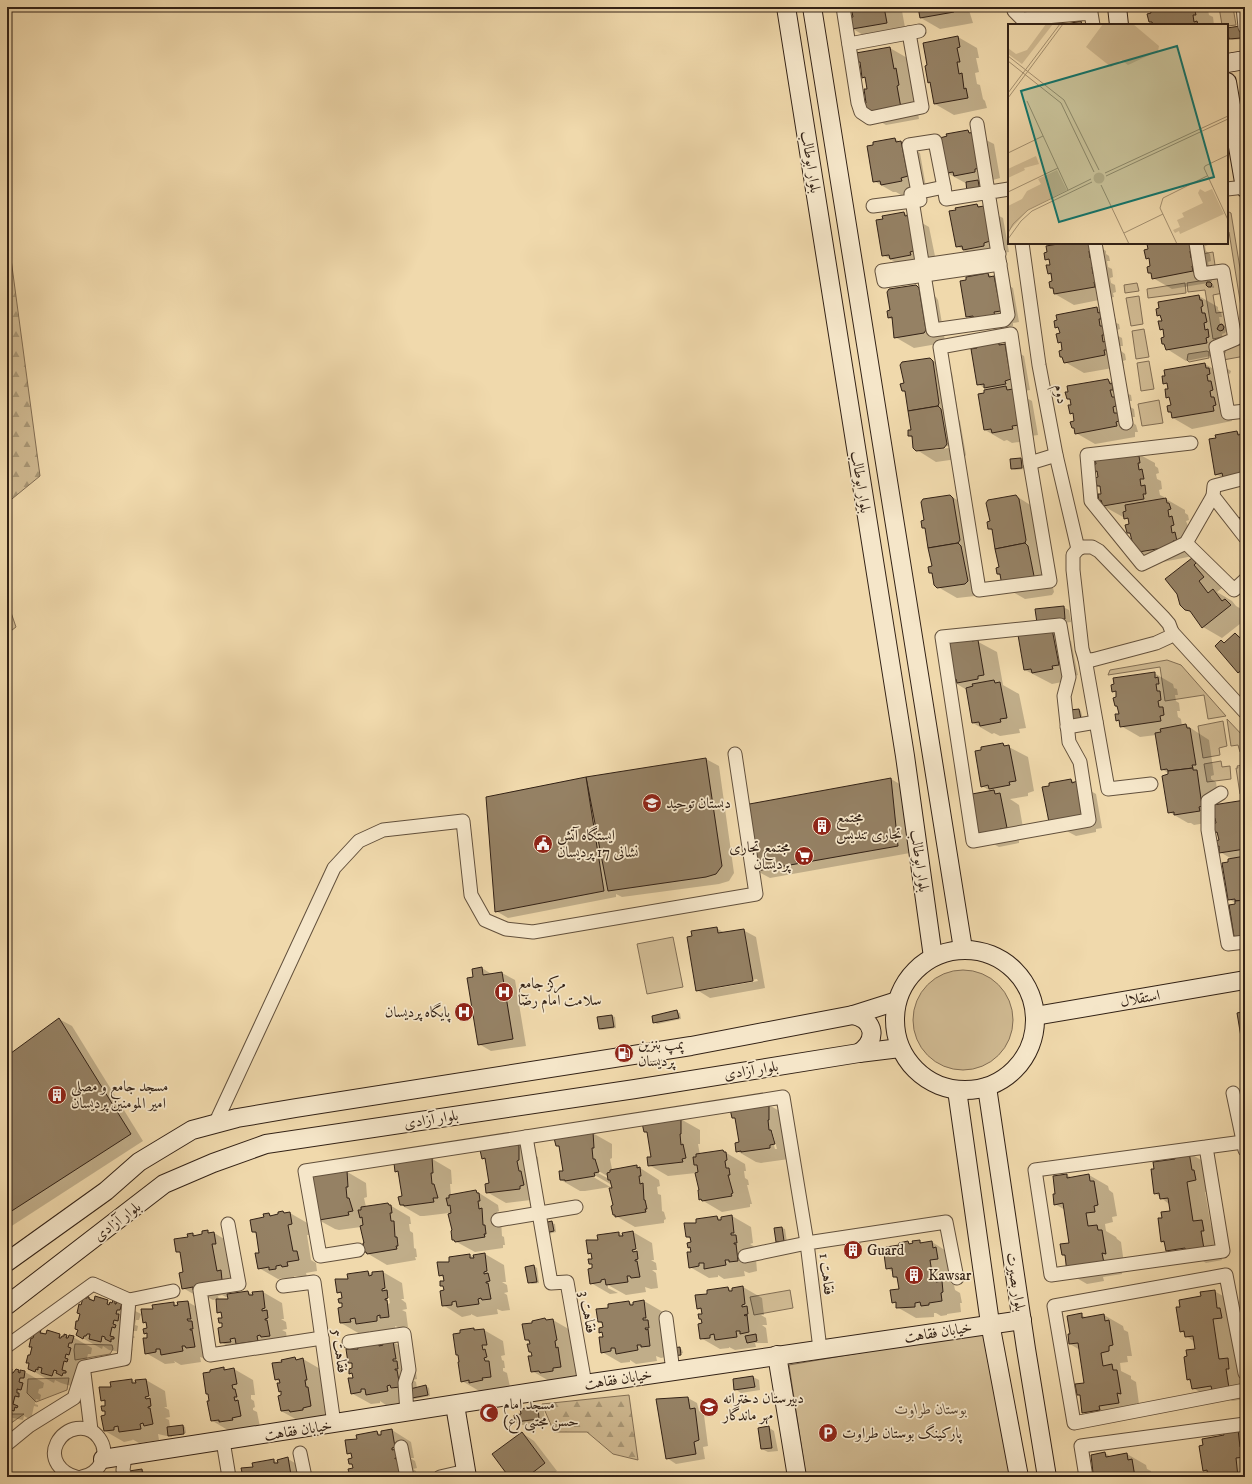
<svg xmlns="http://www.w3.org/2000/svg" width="1252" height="1484" font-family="'IM FELL DW Pica',Amiri,serif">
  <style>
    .green { fill: #d0ba92; stroke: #826e54 }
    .forest { fill: url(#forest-firs); stroke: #826e54 }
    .shadow { fill: #0003; fill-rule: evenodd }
    .building { fill: #958164; stroke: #332216 }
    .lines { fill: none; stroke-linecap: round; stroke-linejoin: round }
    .street-casing { stroke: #62503c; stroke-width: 15 }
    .secondary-casing { stroke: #332216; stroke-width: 20 }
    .street { stroke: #f5e6c9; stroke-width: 13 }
    .secondary { stroke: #f5e6c9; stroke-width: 18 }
    .labels { text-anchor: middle; stroke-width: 3.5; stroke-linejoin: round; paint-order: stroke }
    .street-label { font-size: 15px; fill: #332216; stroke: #f5e6c9 }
    .poi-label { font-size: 15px; fill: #332216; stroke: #f5e6c9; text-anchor: start }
    .park-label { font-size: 15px; font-style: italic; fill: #5a4835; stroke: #f5e6c9 }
    .inset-road { fill: none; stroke: #a49070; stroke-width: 1 }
    .view { fill: #0f766e; fill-opacity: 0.15; stroke: #0f766e; stroke-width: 2 }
    .inset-edge { fill: none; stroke: #332216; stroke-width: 2 }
  </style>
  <defs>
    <pattern id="forest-firs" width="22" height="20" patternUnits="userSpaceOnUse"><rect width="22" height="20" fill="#d0ba92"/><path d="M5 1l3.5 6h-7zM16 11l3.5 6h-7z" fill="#a99776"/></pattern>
  </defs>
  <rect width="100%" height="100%" fill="#f0d9ac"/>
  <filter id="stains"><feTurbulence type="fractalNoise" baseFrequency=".005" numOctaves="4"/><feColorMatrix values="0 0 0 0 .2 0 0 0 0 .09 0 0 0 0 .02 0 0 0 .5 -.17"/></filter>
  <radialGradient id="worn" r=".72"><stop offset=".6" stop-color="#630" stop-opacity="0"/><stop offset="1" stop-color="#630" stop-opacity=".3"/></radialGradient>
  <g class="green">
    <path d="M1219,7H1233L1236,25L1227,26V25H1222Z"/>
    <path d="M1227,211L1231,213L1245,299V313H1242L1229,232H1227Z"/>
    <path d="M1213,252L1215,265L1205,268L1202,254Z"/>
    <path d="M1218,278L1223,293L1213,295L1216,313L1224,312L1231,335L1213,339L1205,290L1188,292L1187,283Z"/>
    <path d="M1137,283L1139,291L1125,293L1124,285Z"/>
    <path d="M1185,283L1186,293L1148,298L1147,289Z"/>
    <path d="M1139,296L1143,324L1131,326L1126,298Z"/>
    <path d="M1144,329L1149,357L1136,359L1132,331Z"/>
    <path d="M1245,344V356L1223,360V348Z"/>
    <path d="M1207,351L1209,352V358L1189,362L1187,360L1188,354Z"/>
    <path d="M1149,361L1154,389L1141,391L1137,363Z"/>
    <path d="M1159,400L1163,423L1142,426L1138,404Z"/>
    <path d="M1167,660L1181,665L1226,716L1208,719L1204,695L1165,701L1160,667L1108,675L1110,670Z"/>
    <path d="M1227,719L1244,737L1241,738L1243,752H1240L1238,745L1231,746Z"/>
    <path d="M1223,721L1227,746L1219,748L1220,755L1203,758L1198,726Z"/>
    <path d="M1242,757H1245V794H1240L1236,768H1238L1237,766L1243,765Z"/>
    <path d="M1221,761L1222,767L1230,766L1231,779L1207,782L1204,764Z"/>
    <path d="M673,937L683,987L647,994L637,944Z"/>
    <circle cx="963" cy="1020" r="50"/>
    <path d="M790,1290L793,1308L754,1315L750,1297Z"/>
    <path d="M988,1331L1013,1477H806L789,1365Z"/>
    <path d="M75,1344L112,1345L113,1349L110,1354L75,1360L74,1350Z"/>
    <path d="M69,1378L67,1390L36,1402L27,1393L28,1379Z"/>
    <path d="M7,1414H24L7,1426Z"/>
  </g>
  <g class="forest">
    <path d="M7,229L40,476L7,503Z"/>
    <path d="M7,601L16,627L7,634Z"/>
    <path d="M629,1395L638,1460L613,1454L587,1432H554L542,1404Z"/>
  </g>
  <g class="shadow">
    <path d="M852,7H903L904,10L902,11L906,33L872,40L853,29L854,18Z"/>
    <path d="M919,7H968L973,23L940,29L921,18Z"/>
    <path d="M1028,7H1045V13L1035,15Z"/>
    <path d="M1147,7H1211V9L1208,10L1209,15L1213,17L1214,25H1154L1150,22L1151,10Z"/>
    <path d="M1242,29L1244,39L1232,40L1230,39Z"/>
    <path d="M958,37L977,48L979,58H976L979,72L975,73L977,84L980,85L983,99L985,101L987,108L954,115L935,104L931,84L929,82Z"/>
    <path d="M890,48L909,59L919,119L886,125L867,114L868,89L866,79L863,77L861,63L859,62Z"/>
    <path d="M968,131L994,144L1000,178L993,180L994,183L981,185L982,192L947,173V135Z"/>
    <path d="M895,139L920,153L926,187L920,192L901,195L896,192H893L874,181Z"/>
    <path d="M977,205L1003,218L1009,252L976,258L957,246L956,208Z"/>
    <path d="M904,213L929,227L936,261L902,266L883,255Z"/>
    <path d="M1069,243H1092L1106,251V254L1109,256L1110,261H1107L1108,267L1112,269L1113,277L1110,278L1111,283L1115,285L1116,292L1113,293L1114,297L1074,305L1055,294L1054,290L1051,288L1054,282L1052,276L1049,274L1051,266L1050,261L1046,259L1048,253L1047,247Z"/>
    <path d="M1144,243H1208V245L1205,246L1206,251L1210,254L1211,261L1208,262L1212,282H1209L1214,286V288L1208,287V283L1172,289L1153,278L1152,274L1149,272L1151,267L1150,260L1147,258L1149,250L1148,246Z"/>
    <path d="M988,274L1013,288L1019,322L1013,323V326L994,330L967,316Z"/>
    <path d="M916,286L936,297L938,300L945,341L943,343L914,348L895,337L893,320L889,318L891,311Z"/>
    <path d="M1199,296L1218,307V310L1221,312L1222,317H1219L1220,323L1224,325L1227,329L1225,333L1222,334L1226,353L1186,361L1167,349L1166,345L1163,344L1165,338L1164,331L1161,329L1163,322L1162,317L1158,315Z"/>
    <path d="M1097,308L1116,319V323L1119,324L1120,329L1117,330L1118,336L1122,338L1123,346H1120L1121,351L1125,354L1126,360L1123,361L1124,366L1084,373L1065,362L1062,344L1059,342L1061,334L1060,330L1056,327Z"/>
    <path d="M999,342L1024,356L1030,390L1024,391L1021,395L1032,401L1038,435L1031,436L1032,440L1012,443L1007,440L1004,441L985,430L986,394L989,391L978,384Z"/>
    <path d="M930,359L949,370L952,373L958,414L956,417L960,421L966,455L964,458L936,462L917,450L913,438L909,436L912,431L906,393L903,391L905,384ZM949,446V448L931,450V448Z"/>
    <path d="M1205,364L1224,375L1232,421L1192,429L1173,418L1172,413L1169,412L1172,406L1171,399L1167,397L1168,385L1164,383Z"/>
    <path d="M1226,368L1231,371L1230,374L1225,372Z"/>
    <path d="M1108,380L1127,391L1128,394L1131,395L1132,401H1129L1130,407L1134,409L1135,417H1132L1133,423L1136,425L1138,432H1135V437L1095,444L1076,433L1075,429L1073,428L1075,422L1074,415L1071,413L1072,405V401L1068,399L1070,393L1069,387Z"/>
    <path d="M1237,432L1245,436V487L1243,488L1216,474L1217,439Z"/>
    <path d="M1135,452L1155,463V466L1158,468L1159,473L1156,474L1157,479L1161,481L1162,489L1159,490L1160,495L1164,497V499H1166L1185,510V513L1188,515L1189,520L1186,521L1188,526L1191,528L1193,556L1153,564L1134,553L1131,535L1128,533L1129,520L1125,518V516L1123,517L1103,506V502L1100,500L1102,495L1101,488L1098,486L1100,478L1099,474L1095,471Z"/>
    <path d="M1020,459L1023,460L1024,469L1015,470L1012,469Z"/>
    <path d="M950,496L970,507L987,592L984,595L957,598L938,587L934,575L930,573L933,567L927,530L923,528L925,521Z"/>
    <path d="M1016,496L1035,508L1054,592L1052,595L1025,599L1006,588L1001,576L997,574L1000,568L993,531L989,529L992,522Z"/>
    <path d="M1192,559L1211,570L1212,576L1222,588L1217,592L1232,601L1236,606L1245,611V620L1222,638L1203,627L1193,613L1185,609Z"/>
    <path d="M1063,607L1069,610L1071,622L1044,626Z"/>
    <path d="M1052,630L1071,641L1078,675L1071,677L1072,680L1052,684L1025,670L1019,636Z"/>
    <path d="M1236,634L1241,637L1245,634V676L1238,672L1221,641L1225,643Z"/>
    <path d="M971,638L997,652L1003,685L1019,694L1026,728L1019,729L1020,733L1000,736L994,733L992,734L973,723L967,690L950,680Z"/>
    <path d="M1154,673L1173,684L1174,688L1177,689L1178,695H1175L1176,701L1179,703L1180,711H1177L1178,717L1181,719L1182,726L1186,725L1209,740L1214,775L1211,776V779L1216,782L1219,805L1245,801V947L1238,905L1229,899V862L1232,859L1220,852V848L1217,846L1220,841L1219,834L1215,832L1217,821L1194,825L1191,823H1188L1169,812L1171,775L1162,769L1156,735L1140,737L1121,726L1120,722L1117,720L1120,715L1119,708L1115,706L1118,698L1117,693L1113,691Z"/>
    <path d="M1079,710L1081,711L1083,720H1073Z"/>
    <path d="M1003,744L1028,757L1034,791L1028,793V796L1010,799L1019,805L1025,839L1019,840V843L999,847L973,833L992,792L982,786Z"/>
    <path d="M706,759L719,766L734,873L729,881L719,884L622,897L616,894V897L508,918L496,911L487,797L587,778Z"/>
    <path d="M891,779L903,786L910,853L770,878L757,871Z"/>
    <path d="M1071,780L1096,794L1102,828L1096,829V832L1076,836L1050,822Z"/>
    <path d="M716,928L725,933L743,930L756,937L765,988L710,998L697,990ZM757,979L758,981L707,990V988Z"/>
    <path d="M482,968L493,975L502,973L515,980L526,1046L491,1051L479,1044L474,978Z"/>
    <path d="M677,1012L680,1013L681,1019L657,1024L654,1022Z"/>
    <path d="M612,1016L615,1017L616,1028L602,1030L600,1029Z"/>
    <path d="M59,1019L72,1026L143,1141L7,1229V1057Z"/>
    <path d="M769,1105L788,1116L789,1159L761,1163L756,1162L737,1151L740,1143L736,1119L733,1117ZM770,1131H772L777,1149H775Z"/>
    <path d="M677,1117L700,1130V1144H698L700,1155L723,1151L745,1164L746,1171H744L745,1178L748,1180L749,1185H747L752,1204H750V1207L722,1212L700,1199V1191L696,1173L668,1176L649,1165L652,1157L648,1133L645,1132Z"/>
    <path d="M589,1131L612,1144V1158L610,1159L612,1169L637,1166L659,1180L660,1186L657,1187L658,1194L661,1195L662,1211L664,1212L666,1219L664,1220V1223L635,1227L616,1216L610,1187L585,1191H580L561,1180L564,1171L560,1148L557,1146ZM595,1169L609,1177V1179L594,1171ZM591,1173L612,1185V1188L590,1175Z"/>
    <path d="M515,1144L538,1157L540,1183L543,1196H539V1199L506,1203L487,1192L490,1184L486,1160L482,1158Z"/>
    <path d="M1189,1153L1208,1164L1214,1191L1205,1192L1211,1226L1221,1232L1219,1242L1222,1260L1206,1263L1200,1259L1186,1261L1167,1250L1166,1244L1162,1242L1159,1219H1163L1171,1211L1169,1204L1155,1193L1176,1159Z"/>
    <path d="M429,1157L451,1170L452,1184H450L451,1195L476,1191L498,1205L499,1211L497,1212L498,1219L501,1220L502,1236L504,1237L505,1245H503V1248L475,1252L453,1240V1231L449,1213L424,1216H420L401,1205L403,1197L399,1173L396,1171Z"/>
    <path d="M344,1170L366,1183L367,1197L364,1198L366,1207L388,1204L410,1217L411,1224H409L410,1231L413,1233L414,1248L416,1249L417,1257H415L416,1260L387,1265L365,1252V1243L361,1227L339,1230L335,1229L315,1218Z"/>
    <path d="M1067,1175L1072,1178L1089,1175L1108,1186L1109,1190L1113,1193L1117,1216L1112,1217L1113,1222L1105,1224L1106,1231L1116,1237L1117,1239L1121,1242L1124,1264L1121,1263L1122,1274L1103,1277L1104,1281L1087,1284L1068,1273L1066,1257L1063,1255L1070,1244L1065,1210L1055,1204L1056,1195Z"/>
    <path d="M283,1212L287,1214L290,1213L309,1224L311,1235H307L311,1260L316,1263L317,1271L306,1273L307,1277L294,1276L295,1279L289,1280L285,1278L278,1279L259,1268L260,1254L257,1234L253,1232L269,1214L273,1216Z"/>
    <path d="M732,1216L751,1227L753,1243L750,1244L755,1247L757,1271L749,1273L744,1271L745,1276L724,1279L718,1275V1277L709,1278L690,1267L692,1253V1249L689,1247L692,1243L691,1239L687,1237L698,1224L717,1217L722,1220Z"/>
    <path d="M552,1223L555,1224L556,1232L545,1235Z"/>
    <path d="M782,1228L785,1229L787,1242L779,1243L777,1242L775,1229Z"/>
    <path d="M207,1232L211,1233H214L233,1244L241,1290L230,1292V1295L248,1292L254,1295L253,1293L263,1292L282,1303L284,1319H281L286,1322L287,1329L282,1330L286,1332L288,1347L240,1354L221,1342L223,1328L222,1324L220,1322L223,1319V1315L218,1312L217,1299L213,1300L209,1298L202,1299L183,1288L184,1273L181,1253L177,1251L193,1234L197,1236L203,1235ZM222,1295L226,1297H229V1300H219L218,1296Z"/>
    <path d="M633,1232L652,1243L654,1260H651L656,1263L657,1270H652L656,1273L658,1288L651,1289L645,1287L646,1292L626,1295L608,1285V1288L618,1293L610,1294L591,1283L594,1269L593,1265L590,1263L593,1260V1255L588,1253L599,1241L618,1233L624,1236L623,1234ZM634,1245H636L637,1254H635Z"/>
    <path d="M919,1241L924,1244L932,1242L951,1254L957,1269L949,1271L951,1283L954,1285L955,1290L960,1293L962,1303H960L961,1312L947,1314V1315L941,1316L936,1313H934V1317L916,1318L897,1307V1304L893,1302L900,1289L899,1279L894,1277L893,1272L887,1268L900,1246L908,1242L912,1244Z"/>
    <path d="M857,1245L860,1246L861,1255L851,1257L849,1255L847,1247Z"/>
    <path d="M485,1254L504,1265L506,1282H502L507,1285L508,1292L504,1293L507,1295L510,1310L502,1311L497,1309L498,1314L477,1317L471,1314V1315L462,1317L443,1305L445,1291L444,1287L441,1285L445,1282L444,1278L440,1275L450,1263L470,1255L475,1258Z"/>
    <path d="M534,1266L537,1268L539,1283L532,1284L529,1282Z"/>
    <path d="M368,1272L373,1275L383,1272L402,1283L404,1299H401L406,1303L407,1309L402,1310L406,1312L408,1327L400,1328L395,1326L396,1332L376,1335L369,1331V1332L360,1334L341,1323L343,1308V1305L340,1303L343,1299V1295L338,1292L349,1280ZM386,1293H388L390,1303L388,1304Z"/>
    <path d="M743,1287L762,1298L764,1315H761L766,1318L767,1325H762L766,1328L768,1343H755L756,1347L735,1350L729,1347V1348L720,1349L701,1338L703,1324L702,1320L699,1318L703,1315L702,1310L698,1308L708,1295L728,1288L733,1291Z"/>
    <path d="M1214,1291L1234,1302L1231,1330L1236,1364L1245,1369V1399L1232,1401L1226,1397L1212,1399L1193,1388L1191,1382L1188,1380L1185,1357H1188L1196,1350L1195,1342L1186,1336V1334L1181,1331V1308Z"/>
    <path d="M88,1297L95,1301L96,1298L113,1304L115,1302L122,1304L141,1314L139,1320H136L135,1325L138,1326L137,1331H133L132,1335L135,1337L134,1338H131L129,1347L133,1350L120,1352L109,1350L103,1346L102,1349L77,1335L82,1306Z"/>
    <path d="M644,1301L663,1312L668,1350L680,1348L682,1350L683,1353L661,1358L656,1356L657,1361L636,1364L630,1360V1362L621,1363L602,1352L604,1338V1334L600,1332L604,1328L603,1324L599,1322L609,1309L629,1302L634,1305Z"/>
    <path d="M188,1302L207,1313L206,1359L200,1357L201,1362L181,1365L174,1361L175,1363L165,1364L146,1353L149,1338L148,1335L145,1333L148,1329V1325L143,1322L154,1310L173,1303L179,1306Z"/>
    <path d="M1081,1315L1087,1318L1104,1315L1123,1326L1124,1330L1128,1332L1132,1356H1127L1128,1362L1120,1363L1121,1371L1131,1376V1379L1136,1382L1139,1404L1136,1403L1137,1414L1102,1423L1083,1412L1081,1396L1078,1394L1085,1384L1080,1350L1070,1344L1071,1335Z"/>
    <path d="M545,1319L548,1321L553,1320L572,1331L580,1378L551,1382L532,1371L533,1356L532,1353L530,1352L531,1344V1343L526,1340L533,1323Z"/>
    <path d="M474,1329L477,1331L484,1330L503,1341L505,1355L501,1356L502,1360L504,1361L505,1368H503V1371L507,1373L510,1387L481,1392L462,1381Z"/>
    <path d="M40,1331L47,1335H60L65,1338L67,1336L73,1337L92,1348L91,1354H88L87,1358L90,1360L71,1386L61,1383L55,1380L54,1383L52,1382L33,1371L31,1356L33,1348L30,1346Z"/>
    <path d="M393,1342L412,1353L411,1370L416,1373L417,1379L413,1380L416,1382L417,1388L426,1386L429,1388L430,1396L415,1399H411L406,1402L386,1405L380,1401V1403L371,1404L351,1393L354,1379L353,1375L350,1373L354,1369L353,1365L349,1362L359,1350L378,1343L384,1346Z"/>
    <path d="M295,1359L298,1360L303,1359L322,1370L330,1417L301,1422L281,1411L282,1396V1392L279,1391L280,1382L275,1379L283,1363Z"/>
    <path d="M7,1368L15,1372L18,1371L25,1372L44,1383L43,1388L39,1389L38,1393L41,1395L40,1400L36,1399L35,1404L38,1405V1407L34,1406L32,1415L36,1417L33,1421L24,1416L23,1420L13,1418L7,1415Z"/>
    <path d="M224,1368L227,1370L234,1369L253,1380L255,1395H251V1399L254,1401L255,1407L253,1408V1410L257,1412L260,1427L231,1432L211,1420L210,1402L209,1395L207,1394Z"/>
    <path d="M753,1377L759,1380L760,1390L741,1393L735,1389L734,1380Z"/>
    <path d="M132,1380L137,1383L136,1381L146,1380L165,1391L167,1407H164L169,1410L170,1417L165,1418L169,1420L170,1427L183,1426L185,1427L186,1433L172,1435V1437L186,1435L171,1437L158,1434L159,1440L139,1443L132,1439L133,1440L124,1442L105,1431L107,1416L106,1412L103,1411L106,1407V1403L102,1400L112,1388ZM147,1392H149L150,1401H148Z"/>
    <path d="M688,1398L697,1403L699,1411L704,1415L708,1446L703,1447L705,1459L676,1464L667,1458Z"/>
    <path d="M537,1407L544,1411L545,1422L522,1425L516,1422L522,1415Z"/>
    <path d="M768,1427L774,1431L778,1451L768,1452L762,1449Z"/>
    <path d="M392,1430L411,1442L414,1458H410L415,1461L417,1468L413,1469L416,1471L417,1477H351L354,1469L353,1465L350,1463L353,1459V1456L348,1453L358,1440L377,1432L382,1435Z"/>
    <path d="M1237,1430L1245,1434V1477H1212L1209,1475V1473L1204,1470L1225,1436Z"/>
    <path d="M522,1433L534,1441L557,1471L549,1477H510Z"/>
    <path d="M1105,1453L1111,1457L1127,1454L1146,1465L1147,1469L1151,1471L1152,1477H1092Z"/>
    <path d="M288,1459L307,1470L308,1477H244L254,1468L273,1460L279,1463Z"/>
    <path d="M142,1470L144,1472L145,1477H131Z"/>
  </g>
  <g class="building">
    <path d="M851,7H884L887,23L852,29L850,18L853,17Z"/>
    <path d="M918,7H953L954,12L920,18Z"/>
    <path d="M1027,7H1039L1040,10L1028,13Z"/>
    <path d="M1146,7H1194L1196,15H1193L1194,22L1197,21L1198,25H1153L1152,22H1149L1147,14L1151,13L1150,7Z"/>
    <path d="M1081,21L1082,25H1062Z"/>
    <path d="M1240,26L1241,38L1229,39L1227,28Z"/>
    <path d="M958,36L960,47L957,48L960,62H957L959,74L962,73L964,89L966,88L968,98L934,104L930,82L928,83L925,66L927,65L923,43Z"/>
    <path d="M890,47L894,69L896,68L899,85L897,86L901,108L866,115L864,104L866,103L864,89H867L865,77L862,78L860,62H858L856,53Z"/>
    <path d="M968,130L969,133L975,132L981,168L975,169V172L954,176L953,172L947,173L940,138L947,136L946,134Z"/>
    <path d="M895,138L896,142L901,141L908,176L901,178L902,181L881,185L880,181L873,182L867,146L873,145V142Z"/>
    <path d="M978,180L980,191L967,193L966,182Z"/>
    <path d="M977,204L978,207L984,206L990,241L984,243V246L963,250L962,246L956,247L949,211L956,210L955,208Z"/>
    <path d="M904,212L905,216L910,215L917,250L910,252L911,255L890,259L889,255L882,256L876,220L883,219L882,216Z"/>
    <path d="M1064,243L1090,244L1092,250L1089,251L1090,258L1093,257L1095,266L1092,267L1093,274L1096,273L1098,281L1094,282L1095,287L1054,294L1053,288H1050L1049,282L1052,281L1051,273L1048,274L1046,265H1050L1049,259L1045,260L1044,253L1047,252L1046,246Z"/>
    <path d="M1143,243H1191L1193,251H1190L1191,258H1194L1195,266H1192L1193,271L1152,279L1151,273H1148L1147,267L1150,266L1149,258L1146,259L1144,250L1148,249L1147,244H1143Z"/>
    <path d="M988,273L989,277L994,276L1001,311L994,312L995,316L974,319L973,316L966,317L960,281L966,280V277Z"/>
    <path d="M1207,282H1210L1212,284L1211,287H1208L1206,285Z"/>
    <path d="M916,285L919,288L926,330L924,333L894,338L892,317L888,318L887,311L890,310L887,292L889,289Z"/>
    <path d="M1199,295L1200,300H1202L1203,306L1201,307L1202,313H1205L1207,322L1204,323L1205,330L1208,329L1209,337L1206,338L1207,343L1166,350L1164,344H1162L1161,338L1164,337L1163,329L1160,330L1158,321H1162L1160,315L1157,316L1156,309L1159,308L1158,302Z"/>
    <path d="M1097,307L1098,313L1100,312L1101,319H1099L1100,326H1103L1105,335H1102L1103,342L1106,341L1107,350H1104L1105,355L1064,363L1062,357H1060L1059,351L1062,350L1061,342L1058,343L1056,334L1060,333L1058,327L1055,328L1054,321L1057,320L1056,315Z"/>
    <path d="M1222,324L1224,327L1223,330L1220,331L1217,329L1219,325Z"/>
    <path d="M999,341V345L1005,344L1011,379L1005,381L1006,384L984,388V384L977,385L971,349L977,348V345Z"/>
    <path d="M930,358L933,361L939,403L938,406L908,411L905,391H902L900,384L904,383L900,365L902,362Z"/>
    <path d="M1205,363L1206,368H1209L1210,374L1207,375L1208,381H1211L1213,390L1210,391L1211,397H1214L1216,405L1213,406L1214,411L1172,418L1171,412H1168L1167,406L1171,405L1169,397L1166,398L1165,389H1168L1167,383L1163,384L1162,376H1165L1164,370Z"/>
    <path d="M1108,379L1110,384L1112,383L1113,390H1110L1112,397H1115L1116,406L1113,407L1114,413H1118L1119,421L1116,422L1117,426L1075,434L1074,428H1072L1070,422L1074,421L1073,413L1070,414L1068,405H1071L1070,399H1067L1065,392H1068L1067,386Z"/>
    <path d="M1006,386L1007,390L1013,389L1019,425L1012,426L1013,429L992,433L991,429L984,430L978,394L984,393V390Z"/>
    <path d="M938,406L941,409L947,444L944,448L916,451L913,448L912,436H908V430H911L908,411Z"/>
    <path d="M1237,431L1238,435L1243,434L1245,442L1244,473L1223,477L1222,473L1215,475L1209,439L1216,438L1215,435Z"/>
    <path d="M1136,451L1137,456H1139L1140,463H1138L1139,470L1142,469L1144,479H1140L1141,486L1145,485L1146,494H1143L1144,499L1103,506L1101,500L1099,501L1098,494H1101L1100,486H1097L1095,478L1098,477L1097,471L1094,472L1092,465L1096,464L1095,459Z"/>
    <path d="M1021,458L1022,468L1011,469L1010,459Z"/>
    <path d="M950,495L953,498L960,540L958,543L928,548L925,528H922L921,521L924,520L921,502L923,499Z"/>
    <path d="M1016,495L1019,499L1026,540L1025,543L995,549L992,529H988L987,522L990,521L986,503L988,500Z"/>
    <path d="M1166,498L1167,503H1169L1171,509L1168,510L1169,517L1172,516L1174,525L1171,526L1172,533L1175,532L1177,541H1173L1174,546L1133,553L1128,541H1132L1130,533H1127L1125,525L1129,524L1128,518L1124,519L1123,512L1126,511L1125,505Z"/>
    <path d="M1245,513V522L1243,523L1239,518Z"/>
    <path d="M958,543L961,546L968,581L965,584L937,588L934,585L932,573H929L928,567L932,566L928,548Z"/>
    <path d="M1025,543L1028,546L1035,581L1002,586L1000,574H997L996,568L999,567L995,549Z"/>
    <path d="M1192,558L1196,563L1194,565L1204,577L1199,581L1208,593L1213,589L1222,601L1225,599L1231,605L1202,628L1190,611L1185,610L1180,605L1177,594L1165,579Z"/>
    <path d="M1064,606L1065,619L1037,623L1035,609Z"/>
    <path d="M1052,629L1059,665L1052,666L1053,669L1032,673L1031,669L1024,670L1018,635Z"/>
    <path d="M1235,633L1240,638L1245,633V667L1238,673L1215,646L1221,640L1224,643Z"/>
    <path d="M971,637L972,641L978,640L984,675L978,676V679L957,683L956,679L950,681L943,645L950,644L949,641Z"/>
    <path d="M1155,672V678L1158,677L1159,684H1156L1157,691H1160L1161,700L1158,701L1159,707H1163L1164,715L1160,716L1161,721L1120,727L1119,720L1116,721L1115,714H1119L1117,706H1115L1113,698L1116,697V691L1112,692L1111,685L1114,684L1113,678Z"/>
    <path d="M994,680L995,683L1000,682L1007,718L1000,719L1001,722L980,726L979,722L972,723L966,688L973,686L972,684Z"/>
    <path d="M1079,709L1081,719L1072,721L1070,710Z"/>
    <path d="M1186,724L1187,728H1190L1196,765H1192L1193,768L1168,771L1167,769L1161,770L1155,733L1161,732L1160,729Z"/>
    <path d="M1003,743L1004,746L1009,745L1016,781L1009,782L1010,785L989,789L988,785L981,787L975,751L981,750V747Z"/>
    <path d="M706,758L722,866L716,874L706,877L608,891L586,777Z"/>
    <path d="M1193,768V770H1197L1202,806L1199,807L1200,811L1174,815V812L1168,813L1162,776L1168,774V771Z"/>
    <path d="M586,777L604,891L495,912L486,797Z"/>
    <path d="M891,778L898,846L756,871L744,805Z"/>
    <path d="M1071,779L1072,783L1077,781L1083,817L1049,822L1042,787L1049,786V783Z"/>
    <path d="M994,790L995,794L1000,793L1007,828L1000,829L1001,833L979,837V833L972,834V794Z"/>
    <path d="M1245,800V849L1219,853V846L1216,847L1215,841L1219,840L1217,832L1214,833L1213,824L1216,823L1215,818H1212L1213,805Z"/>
    <path d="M1245,856V900L1235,901V899L1228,900L1222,863L1228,862V859Z"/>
    <path d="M1245,900V944L1235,943L1229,905L1235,904V901Z"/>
    <path d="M717,927L718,933L744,929L753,981L696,991L687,937L692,936L691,931Z"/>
    <path d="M482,967L483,975L502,972L513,1039L478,1045L467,978L473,977L472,969Z"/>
    <path d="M677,1010L679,1018L653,1023L652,1016Z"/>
    <path d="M1245,1011V1045L1244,1037H1241L1237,1013Z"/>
    <path d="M612,1015L614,1027L599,1029L597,1017Z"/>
    <path d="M59,1018L131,1134L7,1214V1056Z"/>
    <path d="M769,1104V1120H768L769,1130H771L775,1144L770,1145V1148L741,1152V1151L736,1152L735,1143L739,1142L735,1118H732L730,1109Z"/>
    <path d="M681,1118V1134H680L681,1145L683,1144L686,1158L682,1159L683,1162L648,1166L647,1157H651L647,1132H644L642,1123Z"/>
    <path d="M593,1132L594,1148H592L593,1159H595L599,1172L594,1173L595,1176L565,1181V1180H560L559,1171H563L559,1146H556L554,1138Z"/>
    <path d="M515,1143L516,1145H519V1160L517,1161L519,1171H521L524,1185L520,1186V1189L486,1193L485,1184L489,1183L485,1158L482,1159L480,1150Z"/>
    <path d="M723,1150L724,1152H726L727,1160L725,1161L726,1168H729L730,1175H728L733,1193L731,1194L732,1196L702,1201L701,1199L699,1200L698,1190H699L695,1173L698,1172L697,1165H694L693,1157H696V1154Z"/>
    <path d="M1189,1152L1192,1170H1194L1196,1180L1187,1182L1193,1221L1202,1220L1204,1231H1201L1204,1249L1186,1252L1185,1248L1166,1251L1164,1241L1161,1242L1158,1218H1162L1161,1212L1170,1211L1168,1198L1160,1199L1159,1193L1154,1194L1151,1169H1154L1153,1162L1175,1159V1154Z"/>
    <path d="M432,1157L433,1173H431L432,1184H434L438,1198H433L434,1202L404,1206V1205H400L398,1197L402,1196L398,1171L395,1172L394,1163Z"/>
    <path d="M637,1165V1168L640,1167L641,1176H639L640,1184L643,1183L644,1200H645L647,1209H645L646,1212L615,1217V1215H613L611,1206L613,1205L609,1188H612L610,1180H608L607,1173L610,1172V1170Z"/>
    <path d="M347,1171L348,1187H346L347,1198H349L353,1211L348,1212L349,1215L319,1220L309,1176Z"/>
    <path d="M1067,1174V1178L1089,1174L1090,1181H1094L1098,1205L1094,1206L1095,1212L1086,1213L1088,1226L1097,1225L1098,1230H1102L1106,1254L1102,1253L1104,1263L1067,1273L1065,1255H1062L1060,1244L1069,1243L1063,1203L1054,1205L1053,1194H1055L1053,1176Z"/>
    <path d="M476,1190L477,1193H479L480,1201H478L479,1209L482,1208L483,1225H485L486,1234H484L485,1237L455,1242L454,1240H452L451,1231L452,1230L448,1214L451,1213L450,1205L448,1206L446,1198H449V1195Z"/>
    <path d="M388,1203L389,1205H391L392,1213H390L391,1221H394L395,1237H397L398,1246H396L397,1249L367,1254L366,1252H364L363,1243H364L360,1226L363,1225L362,1217L360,1218L358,1210H361V1207Z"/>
    <path d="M283,1211L284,1213L290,1212L292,1224L288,1225L293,1251H297L299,1260L287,1262L288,1266L282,1267L281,1265L276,1266V1269L269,1270V1267L258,1269L255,1253H259L256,1232H252L250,1220L264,1217L263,1214L269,1213L270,1216L278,1214V1212Z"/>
    <path d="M732,1215L734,1233H731V1235H736L737,1243H734V1244H736L738,1261L729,1262V1260H725L726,1265L704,1269V1263H699V1266L689,1268L687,1252H691L690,1247L688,1248L687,1243L691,1242L690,1237H686L684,1223H696V1219L717,1216L718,1220H721V1217Z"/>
    <path d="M552,1221L554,1231L541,1234L539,1224Z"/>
    <path d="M782,1227L784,1241L776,1242L774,1228Z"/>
    <path d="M208,1230V1233L214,1232L216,1244H212L217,1271L221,1270L222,1280L211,1282L212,1286L193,1290V1287L182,1289L179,1273L183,1272L180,1252H176L174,1239L188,1237L187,1234L193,1233V1236L202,1234V1231Z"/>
    <path d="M633,1231L636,1249L632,1250L633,1252L637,1251L638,1259L635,1260V1261H637L640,1277L631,1278L630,1276H627L628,1282L606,1285L605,1279L601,1280V1282L590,1284L588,1269L592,1268V1264H589L588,1259H592L591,1253L588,1254L586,1240H598L597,1235L619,1232V1236H623L622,1233Z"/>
    <path d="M920,1240V1243L932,1241L933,1248L936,1247L938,1259L930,1260L932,1273H935L936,1282L942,1281L943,1292L941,1293L942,1301L929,1303V1305L921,1306L920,1302L915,1303V1307L896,1308V1302L892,1303L890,1290L899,1289L897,1277H893L892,1268L886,1269L884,1254H887L886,1247L899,1245V1243L908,1241L909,1244L913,1243L912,1241Z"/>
    <path d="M857,1244L859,1254L848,1256L846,1246Z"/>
    <path d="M485,1253L487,1271L484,1272V1274L488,1273L490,1281L486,1282V1283H488L491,1299L482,1300L481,1298L478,1299L479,1304L457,1307L456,1301L452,1302V1305L442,1306L440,1291L444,1290L443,1286H440V1281H444L443,1275L439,1276L437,1262H449V1257L470,1254V1258H474L473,1255Z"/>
    <path d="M534,1265L537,1282L528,1283L525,1267Z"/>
    <path d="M368,1271L369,1276L372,1275V1272L383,1271L385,1288L382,1289V1291L387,1290L388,1298L385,1299V1300H387L389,1317L380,1318V1315L377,1316V1321L356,1324L355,1318L350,1319L351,1322L340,1323L338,1308L342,1307V1303H339L338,1299L342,1298L341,1292L337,1293L335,1279H348L347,1274Z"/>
    <path d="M743,1286L745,1304L742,1305V1307L747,1306L748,1314L744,1315L745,1316L747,1315L749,1332L740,1334V1331H736L737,1337L715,1340L714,1334L710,1335V1338L700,1339L698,1324L702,1323L701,1319H699L698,1314H702L701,1308L697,1309L695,1295L707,1294V1290L728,1287L729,1291H732V1288Z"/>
    <path d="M1215,1290L1217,1308H1220L1222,1318L1213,1319L1219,1359L1228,1358L1229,1369H1226L1229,1388L1212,1390L1211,1386L1192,1389L1190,1379L1187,1380L1184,1357L1187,1356L1186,1350L1195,1349L1193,1336L1185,1337L1184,1331L1180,1332L1176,1307H1180L1179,1300L1201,1296L1200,1292Z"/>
    <path d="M248,1291L249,1295H253L252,1292L263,1291L265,1308L262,1309V1311L267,1310L268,1318L265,1319V1320H267L270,1336L261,1337L260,1335L257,1336L258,1341L236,1344L235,1338L230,1339L231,1342L220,1343L218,1328L222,1327V1323H219L218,1318H222L221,1312L217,1313L216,1299H228L227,1294Z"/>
    <path d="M87,1296L89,1297V1299L94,1301L95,1296L108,1300L107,1304L109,1305L110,1302L112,1303L113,1300L115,1301V1304H116L117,1301L122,1303L120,1310H117L116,1314H119L118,1321L114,1320L113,1324L116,1325L115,1328L112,1327L110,1336L114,1337V1339H111V1342L105,1339V1337L102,1336L101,1342L89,1339L90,1334H87L86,1336H84L83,1339L76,1335L78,1330L75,1329L76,1321H78L80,1314L77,1313L79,1304L81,1305L83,1298H87Z"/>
    <path d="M644,1300L646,1318H643V1320H648L649,1328H645L646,1330L648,1329L650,1346L641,1347V1345H637L638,1350L616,1354L615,1348H611V1351L601,1353L599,1337H603L602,1332L599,1333V1328L603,1327L602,1322H598L596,1309L608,1308V1304L629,1301L630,1305H633V1302Z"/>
    <path d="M188,1301L191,1319H187L188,1321H192L193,1329H190V1330H192L195,1347L186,1348L185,1346H182L183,1351L161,1355L160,1349H156V1352L145,1354L143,1338H147V1333L144,1334L143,1329L147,1328L146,1322L143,1323L141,1309H153L152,1305L174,1302V1306L178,1305L177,1302Z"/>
    <path d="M1082,1313V1318L1104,1314L1105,1321L1109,1320L1113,1345L1109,1346V1351L1101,1353L1103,1366L1112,1364L1113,1370H1117L1121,1394L1117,1393L1119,1403L1099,1406L1100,1410L1082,1413L1080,1395H1077L1075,1384L1084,1383L1078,1343L1069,1344L1068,1334H1070L1067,1316Z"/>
    <path d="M545,1318L546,1320L553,1319L557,1340L555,1341L556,1348L558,1347L561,1367L553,1368V1371L540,1373L539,1371L531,1372L528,1356H532L531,1352H529L527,1344H530L529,1340H525L522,1324L532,1323V1321Z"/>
    <path d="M474,1328V1330L484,1329L487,1345H482L483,1350L485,1349L487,1357L484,1358L485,1361H489L491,1377L482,1378L483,1380L469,1383V1380L461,1382L458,1362H459L458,1355H456L453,1334L460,1333V1330Z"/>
    <path d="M39,1330H41L40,1333L46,1334L47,1330L60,1334L59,1338H61L62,1336H64V1334L67,1335L66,1338H68L69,1335L74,1336L72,1343H69L68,1347L71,1348L69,1355L66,1354L65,1358L68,1359L67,1362L64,1361L62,1370L66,1371V1373H63L62,1376L56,1373L57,1371L54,1370L52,1376L41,1373L42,1368L38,1367V1370L36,1369L35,1372L28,1369L29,1363H26L28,1355H30L32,1347H29L31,1338H33L35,1331L38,1332Z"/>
    <path d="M756,1334L757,1341L747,1343L745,1336Z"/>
    <path d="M393,1341L396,1359H393V1361H397L398,1369H395V1370H397L400,1387L391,1388L390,1385L387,1386L388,1391L366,1395L365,1389H361V1392L351,1394L348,1378H353L352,1373L349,1374V1369L352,1368V1363H348L346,1349H358L357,1345L379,1342V1346L383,1345L382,1342Z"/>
    <path d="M680,1347L681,1355L666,1357L665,1349Z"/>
    <path d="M295,1357L296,1360L303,1358L307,1380H305L306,1387H308L311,1406L303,1408V1410L290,1412L289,1410L281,1411L278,1396L281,1395V1391L279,1392L277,1383H280L279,1379L275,1380L272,1363L282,1362L281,1360Z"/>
    <path d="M7,1367L12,1369L11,1373H13L16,1369L19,1370L18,1372L20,1373V1370L25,1371L24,1378H20L19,1382L23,1383L21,1390L17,1389V1393H19V1397L15,1396L13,1404L18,1406L17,1408L15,1407L14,1411L11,1410V1408H8V1406L7,1405Z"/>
    <path d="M224,1367V1370L234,1368L237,1384L232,1385L233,1389H235L237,1397H234L235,1401L238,1400L241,1416L232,1418L233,1420L219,1422V1420L211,1421L207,1401H209L208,1394H206L203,1373L210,1372V1370Z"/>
    <path d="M753,1376L755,1387L734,1390L733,1379Z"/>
    <path d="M132,1379V1383H136L135,1380L146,1379L149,1396L145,1397L146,1399L150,1398L151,1406L148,1407V1408H150L153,1424L144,1426L143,1423L140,1424L141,1429L119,1432L118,1426L114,1427V1430L104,1431L101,1416L105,1415V1411H102L101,1406H105V1400L101,1401L99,1387H111L110,1382Z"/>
    <path d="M426,1385L428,1395L412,1398L410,1389Z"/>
    <path d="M688,1397L690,1409L695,1408L699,1440L694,1442L696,1454L666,1459L656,1399Z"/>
    <path d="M538,1406L539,1419L515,1422L514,1415L521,1414L520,1409Z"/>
    <path d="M183,1425L184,1434L168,1436L167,1427Z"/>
    <path d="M769,1426L772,1448L761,1449L758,1428Z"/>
    <path d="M392,1429L395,1447L392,1448V1450L397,1449L398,1457L395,1458V1459L397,1458L400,1475L391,1477V1474L387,1475L388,1477H350L348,1469L353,1468L352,1464H349L348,1459L352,1458L351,1453L347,1454L345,1440L357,1439L356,1435L377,1431L378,1435H381V1431Z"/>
    <path d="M1238,1429L1240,1447H1243L1245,1457L1236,1458L1238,1477H1217L1216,1475L1208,1476L1207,1470L1203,1471L1199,1446L1203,1445L1202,1439L1224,1435L1223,1431Z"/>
    <path d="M522,1432L545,1463L527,1477H509L492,1454Z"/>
    <path d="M1105,1452L1106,1457L1127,1453L1128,1460L1132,1459L1135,1477H1091V1473H1093L1091,1455Z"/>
    <path d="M288,1457L291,1475L288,1476V1477H243L241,1468L253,1467L252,1463L274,1459V1463H278L277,1460Z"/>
    <path d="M142,1469L143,1477H130L129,1471Z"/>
  </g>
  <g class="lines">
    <g class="street-casing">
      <g id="street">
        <path d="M843,7L858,103L861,112L870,118L922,107L909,33"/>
        <path d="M1014,7V11L1022,19L1091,13L1093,25"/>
        <path d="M1243,7L1245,27"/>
        <path d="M849,44L919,31"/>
        <path d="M977,124L1008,315L1004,320L933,330L911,194L944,187L946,199L1009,189"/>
        <path d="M1227,189L1245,187"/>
        <path d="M918,192L909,145L935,141L944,187"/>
        <path d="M873,206L920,200"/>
        <path d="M1022,243L1039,365L1056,455L1078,549"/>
        <path d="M1095,243L1126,423"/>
        <path d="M1196,243L1201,274L1223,271L1235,339L1216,347L1228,413L1245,411"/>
        <path d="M999,254L882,271L884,281L1000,264"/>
        <path d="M1011,334L1030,463L1050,581L979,590L940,347Z"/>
        <path d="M1191,443L1087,455L1091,501L1142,564L1186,543L1213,496"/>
        <path d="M1030,463L1056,455"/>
        <path d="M1245,478L1214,486L1213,496L1245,537"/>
        <path d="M1186,543L1234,590L1245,580"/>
        <path d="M1083,547H1092L1099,551L1163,617L1169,624L1172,632L1169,637L1156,643L1092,660L1085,659L1082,649L1073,570V555L1078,549Z"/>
        <path d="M1060,625L1069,677L1064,696L1069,742L1080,762L1089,820L973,841L942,637Z"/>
        <path d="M1172,632L1245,712"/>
        <path d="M1085,659L1108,789L1151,784"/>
        <path d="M1067,727L1096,722"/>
        <path d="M1221,793L1208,801V830L1228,944L1245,942"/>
        <path d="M1233,1093L1245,1150"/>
        <path d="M215,1124L334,868L359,841L383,830L463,821L471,895L485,920L506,929L533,932L756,894L735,754"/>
        <path d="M526,1137L783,1097L807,1243L745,1256"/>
        <path d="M1206,1147L1223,1251L1051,1275L1035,1170L1243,1142"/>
        <path d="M498,1220L576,1207"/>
        <path d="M228,1224L239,1284L200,1290L210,1355L322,1338"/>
        <path d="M358,1250L320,1256L305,1171L526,1137L551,1283L567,1282L585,1384"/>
        <path d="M283,1286L314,1282L334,1424"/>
        <path d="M666,1318L673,1371"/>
        <path d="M349,1342L404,1334L409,1370L405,1383L407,1413"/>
        <path d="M7,1346L93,1284L129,1300"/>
        <path d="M820,1349L807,1243L946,1222L957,1278"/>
        <path d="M84,1373L91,1430"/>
        <path d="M1245,1373L1226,1275L1054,1306L1074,1423L1245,1390"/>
        <path d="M223,1441L229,1477"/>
        <path d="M7,1444L29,1426L74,1398L84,1367L124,1359L129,1300L173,1291"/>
        <path d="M401,1447L407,1477"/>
        <path d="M300,1453L305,1477"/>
        <path d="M76,1477C61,1473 49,1459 57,1443C65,1427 88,1422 99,1438C111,1454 99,1474 82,1477"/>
        <path d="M125,1477L123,1470L125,1456"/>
        <path d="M440,1477L466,1471"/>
        <path d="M1086,1477L1081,1446L1245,1424"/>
      </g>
    </g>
    <g class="secondary-casing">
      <g id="secondary">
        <path d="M786,7L905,756L933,957"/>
        <path d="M812,7L963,949"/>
        <path d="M1117,7L1119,25"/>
        <path d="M1227,63L1245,60"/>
        <path d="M1227,82L1245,188"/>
        <circle cx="965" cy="1020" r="70"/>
        <path d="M853,1015C875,1020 878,1040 859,1053"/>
        <path d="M1035,1016L1245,980"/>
        <path d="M987,1087L1026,1349L1047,1477"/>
        <path d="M957,1090L990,1323L1019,1477"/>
        <path d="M7,1262L106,1191L139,1162L192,1130L237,1118L296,1108L691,1046L853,1015L897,1001"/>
        <path d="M7,1305L164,1184L213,1163L266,1144L635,1089L859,1053L900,1048"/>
        <path d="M777,1355L797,1477"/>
        <path d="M455,1405L467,1477"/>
        <path d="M103,1459L585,1384L1022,1320"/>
      </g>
    </g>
    <use href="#street" class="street"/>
    <use href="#secondary" class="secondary"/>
  </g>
  <defs>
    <g id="school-disc" transform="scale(1)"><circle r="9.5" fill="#8f2418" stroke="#f5e6c9"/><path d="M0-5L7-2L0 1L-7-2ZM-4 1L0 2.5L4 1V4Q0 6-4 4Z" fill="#fff"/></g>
    <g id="building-disc" transform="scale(1)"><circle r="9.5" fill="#8f2418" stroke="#f5e6c9"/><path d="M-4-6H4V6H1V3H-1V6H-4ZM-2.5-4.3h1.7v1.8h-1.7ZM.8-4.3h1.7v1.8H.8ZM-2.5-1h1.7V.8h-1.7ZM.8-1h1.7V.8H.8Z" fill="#fff"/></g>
    <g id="civic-disc" transform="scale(1)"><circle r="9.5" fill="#8f2418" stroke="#f5e6c9"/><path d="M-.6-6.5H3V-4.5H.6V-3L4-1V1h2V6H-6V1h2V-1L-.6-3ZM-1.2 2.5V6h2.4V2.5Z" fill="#fff"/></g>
    <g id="supermarket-disc" transform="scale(1)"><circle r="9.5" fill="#8f2418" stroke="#f5e6c9"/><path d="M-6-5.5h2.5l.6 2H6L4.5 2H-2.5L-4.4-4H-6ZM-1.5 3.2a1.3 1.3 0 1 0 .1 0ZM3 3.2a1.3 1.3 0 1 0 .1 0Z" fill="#fff"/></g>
    <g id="hospital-disc" transform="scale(1)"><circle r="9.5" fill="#8f2418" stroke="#f5e6c9"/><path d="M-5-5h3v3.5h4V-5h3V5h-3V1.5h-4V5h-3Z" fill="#fff"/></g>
    <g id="fuel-disc" transform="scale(1)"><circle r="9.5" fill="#8f2418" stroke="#f5e6c9"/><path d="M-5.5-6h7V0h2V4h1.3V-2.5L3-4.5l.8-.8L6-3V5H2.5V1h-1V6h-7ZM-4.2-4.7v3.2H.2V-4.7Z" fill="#fff"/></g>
    <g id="mosque-disc" transform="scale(1)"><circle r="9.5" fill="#8f2418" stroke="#f5e6c9"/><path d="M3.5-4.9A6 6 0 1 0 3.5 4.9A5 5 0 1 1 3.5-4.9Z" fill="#fff"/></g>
    <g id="parking-disc" transform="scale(1)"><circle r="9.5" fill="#8f2418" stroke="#f5e6c9"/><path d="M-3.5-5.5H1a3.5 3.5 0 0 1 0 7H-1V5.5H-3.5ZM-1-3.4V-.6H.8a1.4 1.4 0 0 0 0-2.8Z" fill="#fff"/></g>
  </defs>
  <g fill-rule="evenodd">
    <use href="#school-disc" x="652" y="803"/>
    <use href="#building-disc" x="822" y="826"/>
    <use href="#civic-disc" x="543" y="844"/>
    <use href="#supermarket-disc" x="804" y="856"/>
    <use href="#hospital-disc" x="504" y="992"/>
    <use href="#hospital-disc" x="464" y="1012"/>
    <use href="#fuel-disc" x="624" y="1053"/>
    <use href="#building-disc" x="57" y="1095"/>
    <use href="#building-disc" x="853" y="1250"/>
    <use href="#building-disc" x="914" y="1275"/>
    <use href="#school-disc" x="709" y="1407"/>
    <use href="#mosque-disc" x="489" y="1413"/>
    <use href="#parking-disc" x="828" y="1433"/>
  </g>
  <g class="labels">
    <g class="street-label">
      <text transform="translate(811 162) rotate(81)" y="5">بلوار ابوطالب</text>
      <text transform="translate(1061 394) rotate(79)" y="5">دوم</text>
      <text transform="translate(861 482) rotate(81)" y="5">بلوار ابوطالب</text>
      <text transform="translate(920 861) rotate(82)" y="5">بلوار ابوطالب</text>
      <text transform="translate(1140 998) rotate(-10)" y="5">استقلال</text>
      <text transform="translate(751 1070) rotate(-9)" y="5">بلوار آزادی</text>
      <text transform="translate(431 1119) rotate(-9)" y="5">بلوار آزادی</text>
      <text transform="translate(117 1221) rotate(-37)" y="5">بلوار آزادی</text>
      <text transform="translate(827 1274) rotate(83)" y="5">فقاهت 1</text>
      <text transform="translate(1016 1282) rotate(81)" y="5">بلوار بصیرت</text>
      <text transform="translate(588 1312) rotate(80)" y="5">فقاهت 3</text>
      <text transform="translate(938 1332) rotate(-9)" y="5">خیابان فقاهت</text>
      <text transform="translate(340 1351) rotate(82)" y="5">فقاهت 5</text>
      <text transform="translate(618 1379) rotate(-9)" y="5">خیابان فقاهت</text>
      <text transform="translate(298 1430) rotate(-9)" y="5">خیابان فقاهت</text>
    </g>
    <g class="poi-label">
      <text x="666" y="808">دبستان توحید</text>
      <text x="836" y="822">مجتمع<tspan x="836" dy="17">تجاری تندیس</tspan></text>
      <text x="557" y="840">ایستگاه آتش<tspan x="557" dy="17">نشانی 17 پردیسان</tspan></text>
      <text x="790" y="852" text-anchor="end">مجتمع تجاری<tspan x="790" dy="17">پردیسان</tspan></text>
      <text x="518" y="988">مرکز جامع<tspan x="518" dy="17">سلامت امام رضا</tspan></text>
      <text x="450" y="1017" text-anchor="end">پایگاه پردیسان</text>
      <text x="638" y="1049">پمپ بنزین<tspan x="638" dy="17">پردیسان</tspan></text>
      <text x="71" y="1091">مسجد جامع و مصلی<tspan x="71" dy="17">امیر المومنین پردیسان</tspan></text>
      <text x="867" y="1255">Guard</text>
      <text x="928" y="1280">Kawsar</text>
      <text x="723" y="1403">دبیرستان دخترانه<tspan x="723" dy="17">مهر ماندگار</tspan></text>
      <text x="503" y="1409">مسجد امام<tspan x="503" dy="17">حسن مجتبی (ع)</tspan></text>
      <text x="842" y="1438">پارکینگ بوستان طراوت</text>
    </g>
    <g class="park-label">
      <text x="931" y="1414">بوستان طراوت</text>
    </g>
  </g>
  <g transform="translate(1008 24)">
    <rect width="220" height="220" fill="#f0d9ac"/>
    <path d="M38,0H45L14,40L0,30V24L8,30L19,26ZM49,146L59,166L20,186L0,208V182L14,175L19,167L33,160L30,155ZM85.5 154a5.5 5.5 0 1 1 11 0a5.5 5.5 0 1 1-11 0ZM192,165L197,168L204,165L216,190L172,210L171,207L167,209L165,206L172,203L169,196L176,193L174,189L195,179L190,169Z" fill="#d0ba92"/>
    <path d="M95,0H125L151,22L150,27L120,41L113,36L103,43L78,23ZM28,132L31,140L16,144L17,146L0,154V145Z" fill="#d0ba92"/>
    <path class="inset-road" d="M0,32L56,76L91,146M0,37L53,79L86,148M0,69L52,0M0,74L55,0M19,77L60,166M0,129L35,112M220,131L197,142L196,144L220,196M97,149L220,92M98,152L220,95M93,161L121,220M0,168L50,144M0,209L5,200L20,186L83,155M116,209L155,190M0,215L13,197L24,187L84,158M169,220L152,184L155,174L199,152"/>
    <path class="view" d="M169,22L206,153L51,198L13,67Z"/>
    <rect width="220" height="220" class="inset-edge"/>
  </g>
  <rect width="1252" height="1484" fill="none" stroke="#f0d9ac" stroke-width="24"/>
  <rect x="8" y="8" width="1236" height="1468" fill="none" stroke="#332216" stroke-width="2"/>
  <rect x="12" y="12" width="1228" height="1460" fill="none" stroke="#332216"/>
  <rect width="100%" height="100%" filter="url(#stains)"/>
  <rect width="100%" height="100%" fill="url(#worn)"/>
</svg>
